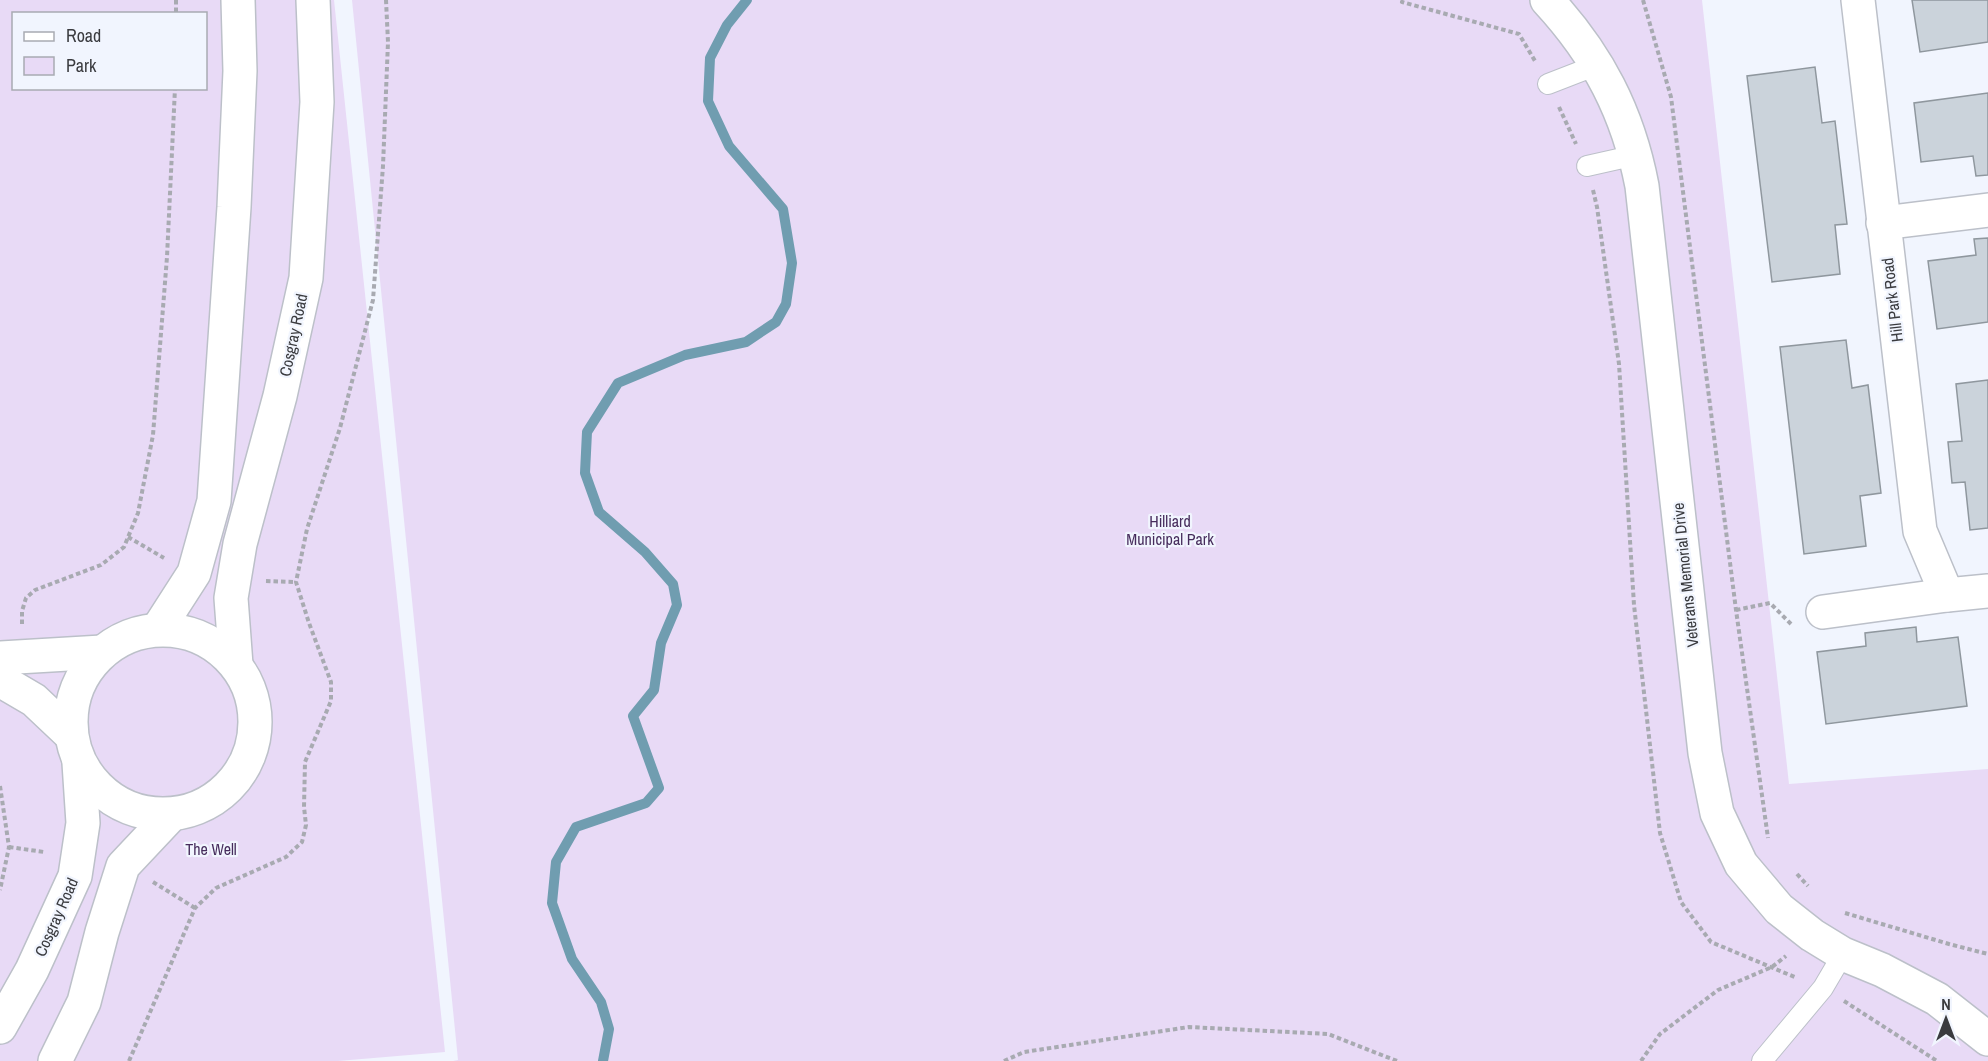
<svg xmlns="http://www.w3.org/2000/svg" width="1988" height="1061" font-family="'Archivo Narrow',sans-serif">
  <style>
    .green { fill: #e8daf6; fill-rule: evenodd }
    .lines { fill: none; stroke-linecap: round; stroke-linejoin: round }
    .stream { stroke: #709db0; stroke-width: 10 }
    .building { fill: #cbd3db; stroke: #8f979e; stroke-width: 1.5 }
    .service-casing { stroke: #bcc0c9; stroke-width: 22 }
    .minor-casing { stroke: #bcc0c9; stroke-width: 36 }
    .secondary-casing { stroke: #bcc0c9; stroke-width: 36 }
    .path { stroke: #a8aab1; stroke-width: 4; stroke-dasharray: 4.5 3; stroke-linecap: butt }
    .service { stroke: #fff; stroke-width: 20 }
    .minor { stroke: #fff; stroke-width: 33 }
    .secondary { stroke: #fff; stroke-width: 33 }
    .labels { text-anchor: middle; stroke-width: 4.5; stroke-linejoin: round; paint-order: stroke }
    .street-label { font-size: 16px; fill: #3a3b3f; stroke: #f1f5fe }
    .park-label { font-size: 16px; fill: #462c5c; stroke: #f1f5fe }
  </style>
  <rect width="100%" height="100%" fill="#f1f5fe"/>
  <g class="green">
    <path d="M0,0H334L445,1052L338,1061H0ZM14,14H206V88H14Z"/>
    <path d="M352,0H1702L1789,784L1988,769V1061H453L458,1060Z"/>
  </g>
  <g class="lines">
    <path class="stream" d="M603,1061L609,1029L601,1002L572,959L552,903L556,862L576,827L646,803L659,788L633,716L654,690L661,643L677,605L673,584L645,552L599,512L585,473L587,432L618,383L685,355L746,342L776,322L786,304L792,263L783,209L729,146L708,101L710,58L727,25L747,0"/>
  </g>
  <g class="building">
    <path d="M1912,0H1988V42L1920,52Z"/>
    <path d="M1815,67L1822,123L1835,121L1847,224L1835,225L1840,274L1772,282L1747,76Z"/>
    <path d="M1988,93V175L1976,176L1973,156L1921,162L1914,103Z"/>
    <path d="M1988,238V322L1937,329L1928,261L1976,255L1974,239Z"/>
    <path d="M1846,340L1852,388L1868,385L1881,493L1860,496L1866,546L1804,554L1780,347Z"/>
    <path d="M1988,380V528L1970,530L1965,482L1952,483L1948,442L1962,441L1956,384Z"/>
    <path d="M1916,627L1917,642L1958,637L1967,706L1826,724L1817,652L1866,646L1865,633Z"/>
  </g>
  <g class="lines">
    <g class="service-casing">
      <g id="service">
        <path d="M1548,84L1597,65"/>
        <path d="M1587,166L1636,155"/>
        <path d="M1762,1061L1823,988L1843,954"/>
      </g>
    </g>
    <g class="minor-casing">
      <g id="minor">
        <path d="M1547,0C1598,55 1628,113 1642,186L1705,753L1717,813L1741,864L1779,909L1812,935L1843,954L1882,970L1937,999L1988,1039"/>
        <path d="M1858,0L1920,531L1947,595L1988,591"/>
        <path d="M1883,223L1988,210"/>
        <path d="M1823,612L1947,595"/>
        <path d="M0,658L102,652"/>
        <path d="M0,680L34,700L70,734"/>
      </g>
    </g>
    <g class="secondary-casing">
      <g id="secondary">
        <path d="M158,629L194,573L214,501L234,207L240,71L238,0"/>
        <circle cx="163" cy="722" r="92"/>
        <path d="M236,665L231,598L240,544L280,396L306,278L317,102L313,0"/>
        <path d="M0,1027L32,970L75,876L83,823L79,763"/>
        <path d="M55,1061L84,1002L102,932L123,866L171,815"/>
      </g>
    </g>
    <g class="path">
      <path d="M176,0V14"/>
      <path d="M1403,0L1402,2L1519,34L1535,61"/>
      <path d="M1643,0L1671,97L1736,610L1768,838"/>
      <path d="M1559,107L1576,144"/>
      <path d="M1593,190L1597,207L1619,364L1634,605L1660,833L1681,902L1711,942L1797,978"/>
      <path d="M128,537L164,558"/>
      <path d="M266,581L296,582"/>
      <path d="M1736,610L1770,603L1791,624"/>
      <path d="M22,624V611L26,598L35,590L101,565L124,547L138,513L153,435L167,257L175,88"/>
      <path d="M0,786L9,847L0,890"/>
      <path d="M9,847L44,852"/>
      <path d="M1797,874L1808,886"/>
      <path d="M153,882L195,908"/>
      <path d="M1845,913L1949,944L1988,954"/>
      <path d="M1844,1001L1937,1061"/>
      <path d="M129,1061L195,908L216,888L286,857L302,842L306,825L304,807L305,762L331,701V682L309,623L296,582L307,529L340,428L373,300L383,166L388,42L386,0"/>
      <path d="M1004,1061L1024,1052L1189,1027L1328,1034L1397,1061"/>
      <path d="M1641,1061L1660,1034L1718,990L1772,967L1786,956"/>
    </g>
    <use href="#service" class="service"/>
    <use href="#minor" class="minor"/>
    <use href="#secondary" class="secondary"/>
  </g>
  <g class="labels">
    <g class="street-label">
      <text transform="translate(1892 300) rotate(-97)" y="6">Hill Park Road</text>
      <text transform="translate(293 335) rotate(-78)" y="6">Cosgray Road</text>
      <text transform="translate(1685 575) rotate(-96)" y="6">Veterans Memorial Drive</text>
      <text transform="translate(56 917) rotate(-66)" y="6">Cosgray Road</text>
    </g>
    <g class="park-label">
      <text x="1170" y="527">Hilliard<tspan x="1170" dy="18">Municipal Park</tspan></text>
      <text x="211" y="855">The Well</text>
    </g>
  </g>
  <rect x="12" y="12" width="195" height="78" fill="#f1f5fe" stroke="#a8abb2" stroke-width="1.5"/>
  <rect x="24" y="32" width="30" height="9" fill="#ffffff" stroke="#a8abb2" stroke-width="1.5"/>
  <text x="66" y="42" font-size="18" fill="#3a3b3f">Road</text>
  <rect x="24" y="57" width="30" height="18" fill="#e8daf6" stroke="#a8abb2" stroke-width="1.5"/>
  <text x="66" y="72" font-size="18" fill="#3a3b3f">Park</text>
  <g transform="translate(1946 1019)" stroke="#f1f5fe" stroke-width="4.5" paint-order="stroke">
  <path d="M0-4.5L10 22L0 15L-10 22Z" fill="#3a3b3f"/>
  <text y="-9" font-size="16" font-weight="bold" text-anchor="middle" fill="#3a3b3f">N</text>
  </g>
</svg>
